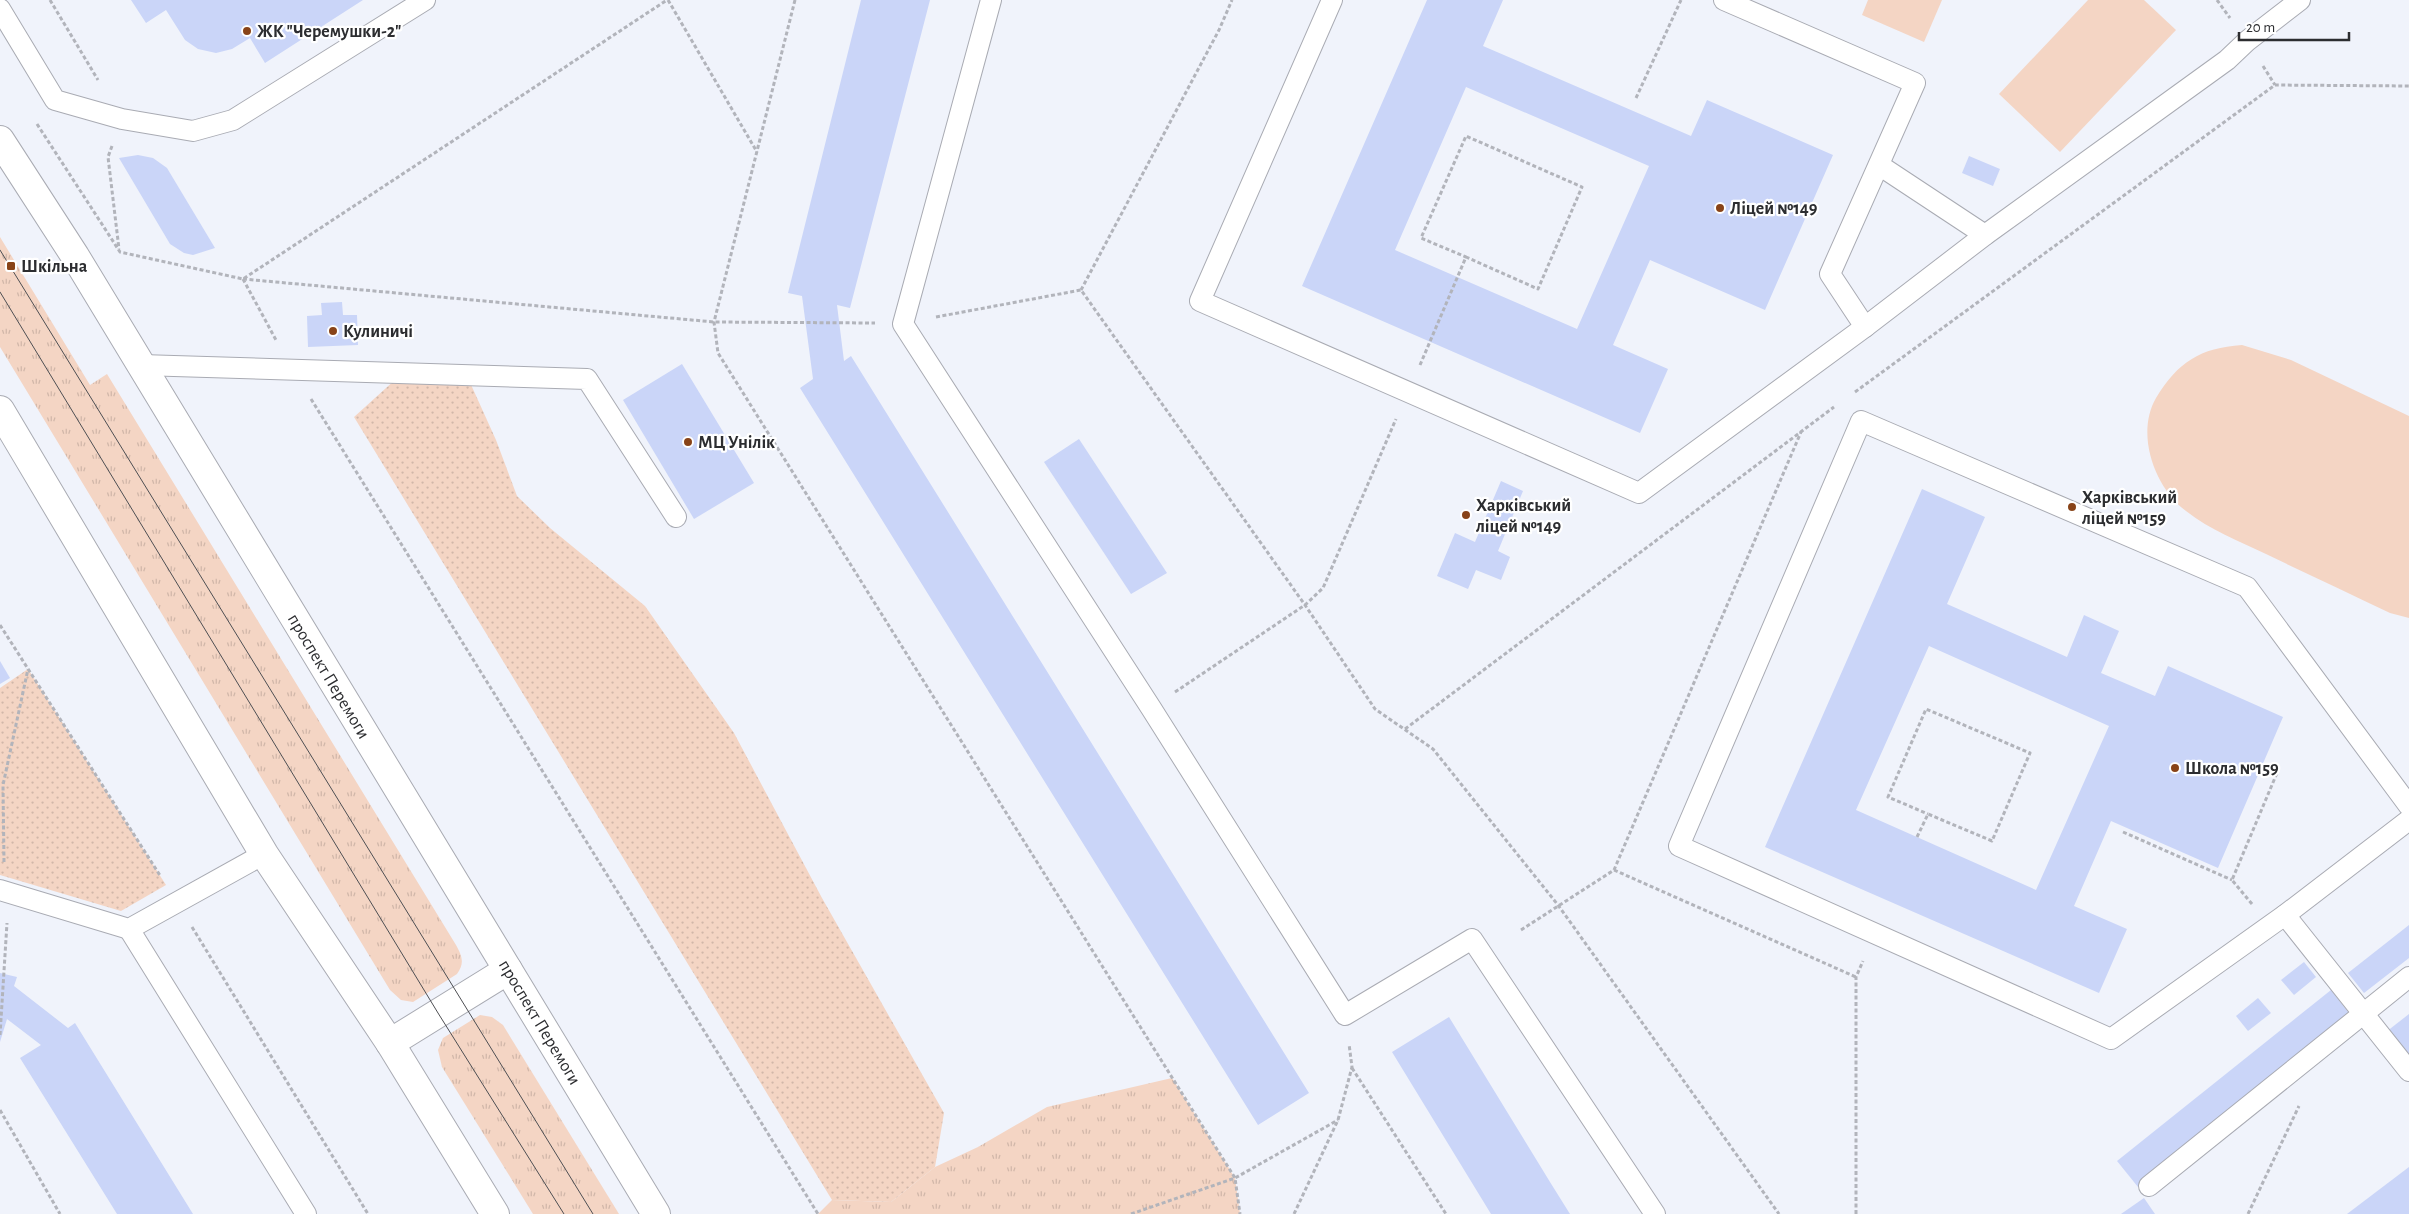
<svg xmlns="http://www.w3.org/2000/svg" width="2409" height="1214" font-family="'Alegreya Sans',sans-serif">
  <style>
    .grass { fill: url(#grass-tufts) }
    .park { fill: url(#park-dots) }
    .pitch { fill: #f4d5c4 }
    .building { fill: #cad5f8; fill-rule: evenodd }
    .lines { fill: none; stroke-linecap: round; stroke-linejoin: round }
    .service-casing { stroke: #a9abb3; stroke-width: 22 }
    .secondary-casing { stroke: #a9abb3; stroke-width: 30 }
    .path { stroke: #b2b4bb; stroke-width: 3; stroke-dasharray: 4 2.5; stroke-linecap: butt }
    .service { stroke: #fff; stroke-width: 20 }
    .secondary { stroke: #fff; stroke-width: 28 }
    .tram { stroke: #4e4f53; stroke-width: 1 }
    .poi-dot { fill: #884318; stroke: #fff; stroke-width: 2 }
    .labels { text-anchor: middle; stroke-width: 4.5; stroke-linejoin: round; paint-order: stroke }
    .poi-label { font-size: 18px; font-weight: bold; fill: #2c2d30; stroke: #fff; text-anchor: start }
    .street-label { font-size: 18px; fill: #2c2d30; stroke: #fff }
  </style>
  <defs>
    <pattern id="grass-tufts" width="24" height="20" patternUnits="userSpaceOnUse" patternTransform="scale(1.25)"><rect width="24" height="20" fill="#f4d5c4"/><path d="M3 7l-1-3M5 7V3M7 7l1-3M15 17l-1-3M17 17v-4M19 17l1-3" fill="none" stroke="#d1b7a9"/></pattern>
    <pattern id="park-dots" width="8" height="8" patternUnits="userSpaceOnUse" patternTransform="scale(1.25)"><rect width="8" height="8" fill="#f4d5c4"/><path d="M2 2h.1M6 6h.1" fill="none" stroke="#d1b7a9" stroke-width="1.8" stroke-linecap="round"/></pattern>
  </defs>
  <rect width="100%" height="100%" fill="#f0f3fb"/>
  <g class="grass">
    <path d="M0,237L90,385L107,374L456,945C462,956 465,963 457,974L413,1002L401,1000L390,990L0,347Z"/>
    <path d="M480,1015L492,1017L503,1025L619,1214H533L442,1067L438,1050L443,1038Z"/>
    <path d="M1172,1078L1235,1178L1240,1214H818L832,1200L891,1202L935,1167L978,1147L1047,1107Z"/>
  </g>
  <g class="park">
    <path d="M407,369L468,378L496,440L517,496L550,528L645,606L734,733L822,898L944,1113L935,1167L891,1202L832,1200L354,417Z"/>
    <path d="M28,669L166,885L121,911L0,875V688Z"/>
  </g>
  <g class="pitch">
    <path d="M1868,0H1942L1924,42L1862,15Z"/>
    <path d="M2088,0H2144L2176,30L2060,152L1999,94Z"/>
    <path d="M2242,345L2291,360L2409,416V618L2390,613C2349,593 2307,574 2266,554C2239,541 2210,530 2186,511C2155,488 2135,434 2156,398C2178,362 2200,348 2242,345Z"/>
  </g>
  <g class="building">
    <path d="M131,0H363L265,63L250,38L232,49L216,53L198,49L185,40L166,10L146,23Z"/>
    <path d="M861,0H930L850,308L837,305L844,361L851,356L1309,1093L1258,1125L800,388L813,379L802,296L788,293Z"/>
    <path d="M1427,0H1503L1483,46L1691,136L1707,100L1833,155L1765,310L1650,260L1613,345L1668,369L1640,433L1302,286ZM1466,87L1649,166L1577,329L1395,250Z"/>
    <path d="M138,155L153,158L167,168L215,248L193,255L184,253L170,244L119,158Z"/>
    <path d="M1969,156L2000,169L1993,186L1962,173Z"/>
    <path d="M342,302L343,315H357L358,345L308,347L307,316L322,315L321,303Z"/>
    <path d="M682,364L754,483L694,519L623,400Z"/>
    <path d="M1079,439L1167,573L1131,594L1044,462Z"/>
    <path d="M1501,481L1523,491L1498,551L1510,557L1501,580L1476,570L1468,589L1437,576L1455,533L1475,542Z"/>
    <path d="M1922,489L1985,517L1947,604L2067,657L2084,615L2119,631L2101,673L2155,696L2168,666L2283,717L2218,868L2111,821L2074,906L2127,929L2099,993L1765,847ZM1929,646L2109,726L2036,890L1856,810Z"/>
    <path d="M0,661L10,678L0,684Z"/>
    <path d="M2409,925V958L2364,993L2348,973Z"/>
    <path d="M2304,962L2316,977L2294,995L2281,980Z"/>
    <path d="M0,973L17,977L14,986L68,1028L75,1023L193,1214H117L20,1058L41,1045L7,1019L0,1042Z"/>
    <path d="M2331,990L2352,1017L2138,1187L2117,1161Z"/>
    <path d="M2258,998L2271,1013L2248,1031L2236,1016Z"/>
    <path d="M2409,1014V1061L2386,1032Z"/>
    <path d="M1449,1017L1550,1182L1570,1214H1491L1392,1052Z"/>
    <path d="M2409,1167V1214H2347Z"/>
    <path d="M2144,1198L2155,1214H2121Z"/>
  </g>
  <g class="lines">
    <g class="service-casing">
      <g id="service">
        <path d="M991,0L903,324L1151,708L1345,1015L1472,939L1655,1214"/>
        <path d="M1332,0L1200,301L1639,493L1865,327L1985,235L2227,60L2247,41L2300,0"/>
        <path d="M1724,0L1915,83L1830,274L1865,327"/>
        <path d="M0,9L55,100L122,119L193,131L233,120L425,0"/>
        <path d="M1879,165L1985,235"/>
        <path d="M141,365L587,379L676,517"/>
        <path d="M2409,806L2247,587L1861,421L1679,846L2111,1039L2285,915L2409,820"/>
        <path d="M0,890L129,929L264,854"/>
        <path d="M2285,915L2409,1071"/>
        <path d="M129,929L306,1214"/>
        <path d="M2149,1186L2409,977"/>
      </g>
    </g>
    <g class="secondary-casing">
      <g id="secondary">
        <path d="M0,140L75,256L656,1214"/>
        <path d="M0,410L264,854L390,1043L495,1214"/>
        <path d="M390,1043L508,970"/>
      </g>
    </g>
    <g class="path">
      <path d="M50,0L98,80"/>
      <path d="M668,0L757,152"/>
      <path d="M795,0L714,322L718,353L1235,1178L1240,1214"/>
      <path d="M2217,0L2230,18"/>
      <path d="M2263,66L2275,85"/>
      <path d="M1636,98L1681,0"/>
      <path d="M37,124L120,252L243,279L667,0"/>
      <path d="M112,146L108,157L119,249"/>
      <path d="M243,279L714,322L875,323"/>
      <path d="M243,279L276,340"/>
      <path d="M1081,290L1219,30L1232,0"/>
      <path d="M936,317L1081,290L1305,605L1375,709L1433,749L1558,905L1779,1214"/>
      <path d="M1420,365L1466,257L1538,289L1582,187L1466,136L1421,238L1466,257"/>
      <path d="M1855,392L2275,85L2409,86"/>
      <path d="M311,399L818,1214"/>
      <path d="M0,625L161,877"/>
      <path d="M1175,692L1305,605L1323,588L1396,419"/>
      <path d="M1405,729L1834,407"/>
      <path d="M2123,832L2232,880"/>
      <path d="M1917,837L1928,814L1992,841L2030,753L1926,709L1888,797L1928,814"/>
      <path d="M4,862L3,785L28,669"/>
      <path d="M1614,870L1856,977"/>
      <path d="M2252,904L2232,880L2277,773"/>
      <path d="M192,927L368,1214"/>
      <path d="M1521,930L1614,870L1801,432"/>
      <path d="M0,1035L7,923"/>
      <path d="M1352,1068L1446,1214"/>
      <path d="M0,1110L60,1214"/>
      <path d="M1131,1214L1235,1178L1338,1120"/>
      <path d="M1294,1214L1338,1120L1352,1067L1349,1044"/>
      <path d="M1856,1214V977L1863,961"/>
      <path d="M2248,1214L2299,1106"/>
    </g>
    <use href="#service" class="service"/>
    <use href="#secondary" class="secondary"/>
    <g class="tram">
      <path d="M0,250L593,1214"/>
      <path d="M0,292L438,1013L564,1214"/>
    </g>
  </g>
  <g class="poi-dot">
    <circle cx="247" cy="31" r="5"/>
    <circle cx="1720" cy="208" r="5"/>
    <rect x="6" y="261" width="10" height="10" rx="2.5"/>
    <circle cx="333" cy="331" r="5"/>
    <circle cx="688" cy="442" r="5"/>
    <circle cx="2072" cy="507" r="5"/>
    <circle cx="1466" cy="515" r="5"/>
    <circle cx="2175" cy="768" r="5"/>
  </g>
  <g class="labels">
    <g class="poi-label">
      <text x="257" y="37">ЖК "Черемушки-2"</text>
      <text x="1730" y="214">Ліцей №149</text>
      <text x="21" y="272">Шкільна</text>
      <text x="343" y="337">Кулиничі</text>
      <text x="698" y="448">МЦ Унілік</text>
      <text x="2082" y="503">Харківський<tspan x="2082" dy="21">ліцей №159</tspan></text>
      <text x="1476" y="511">Харківський<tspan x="1476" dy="21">ліцей №149</tspan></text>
      <text x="2185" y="774">Школа №159</text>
    </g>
    <g class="street-label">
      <text transform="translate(329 676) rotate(59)" y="6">проспект Перемоги</text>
      <text transform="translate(540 1022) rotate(59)" y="6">проспект Перемоги</text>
    </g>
  </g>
  <path d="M2239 32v8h110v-8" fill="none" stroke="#2c2d30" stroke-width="2.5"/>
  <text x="2246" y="32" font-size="15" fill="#2c2d30" stroke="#ffffff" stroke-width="4" paint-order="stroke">20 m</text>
</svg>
